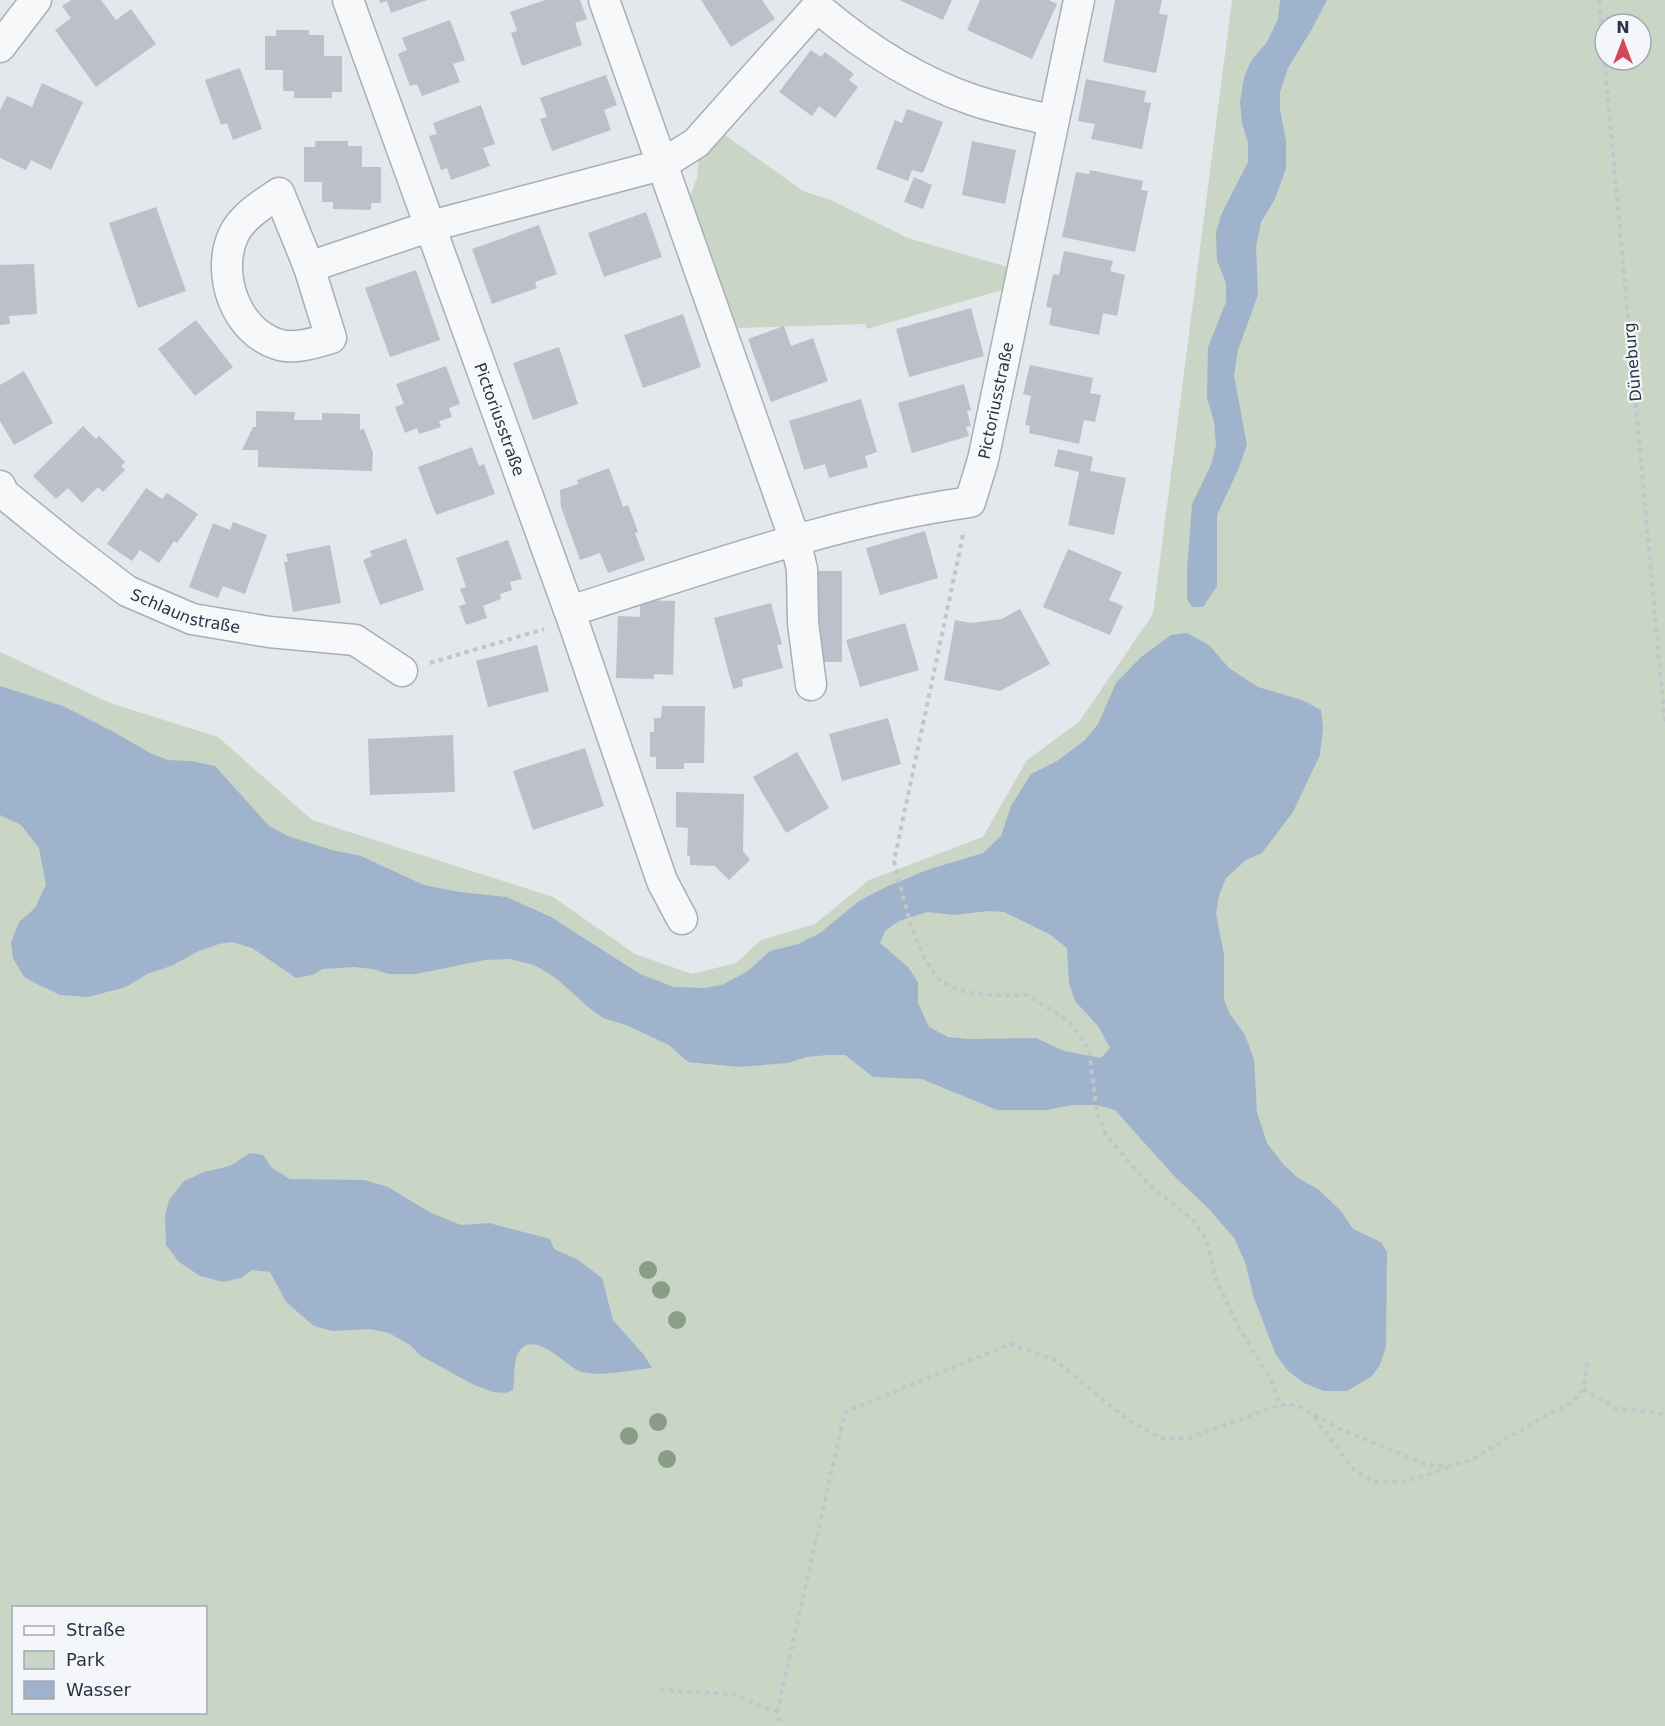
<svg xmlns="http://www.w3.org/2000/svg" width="1665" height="1726" font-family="'DejaVu Sans',sans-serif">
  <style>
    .green { fill: #c9d6c5; fill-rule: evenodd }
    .water { fill: #9fb4cc; fill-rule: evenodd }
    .building { fill: #bbc0ca }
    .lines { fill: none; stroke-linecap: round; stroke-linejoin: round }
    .street-casing { stroke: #a9aeb7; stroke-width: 33 }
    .path { stroke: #c2c5cb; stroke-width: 4; stroke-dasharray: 4.5 4.5; stroke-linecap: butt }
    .street { stroke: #f7f8fa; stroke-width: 30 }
    .tree { fill: #899d89 }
    .labels { text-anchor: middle; stroke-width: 4.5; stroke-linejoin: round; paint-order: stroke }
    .street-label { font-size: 16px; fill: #2b3445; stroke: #f4f6f9 }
  </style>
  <rect width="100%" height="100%" fill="#e4e7ec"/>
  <g class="green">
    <path d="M1232,0H1665V1726H0V652L110,703L218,737L312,820L553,897L635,954L692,974L736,963L761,940L815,924L869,880L983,837L1027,760L1079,722L1153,614ZM1605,24H1641V60H1605ZM14,1608H206V1712H14Z"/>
    <path d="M722,133L803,191L833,201L908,238L1014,269L1009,288L867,329L865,324L738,328L686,206L697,178L699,158Z"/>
  </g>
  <g class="water">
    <path d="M1280,0H1327L1312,29L1288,68L1280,92V109L1286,141V168L1275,199L1261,222L1256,248L1258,295L1238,350L1234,375L1247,445L1238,470L1217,515V586L1203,607H1192L1187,599V570L1192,504L1211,465L1216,446L1214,421L1207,398L1208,347L1226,302V283L1217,260L1216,233L1221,215L1248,162V143L1242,123L1240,102L1244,77L1251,61L1267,42L1278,19Z"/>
    <path d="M1187,633L1209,645L1229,668L1258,687L1302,700L1321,710L1323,728L1320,755L1293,812L1262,853L1246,860L1226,878L1219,896L1216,914L1224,955V1000L1230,1014L1245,1035L1254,1059L1257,1112L1267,1143L1283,1164L1298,1178L1318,1189L1341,1211L1353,1229L1381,1242L1387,1252L1386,1347L1380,1365L1372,1376L1347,1391H1324L1304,1383L1288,1371L1276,1355L1254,1298L1245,1262L1234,1238L1208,1208L1175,1177L1115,1110L1097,1105H1072L1047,1110H997L922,1079L873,1077L845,1055H829L806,1057L788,1063L739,1067L688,1062L669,1045L626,1025L603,1018L588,1007L556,978L534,965L510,959L485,960L416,974H389L372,969L354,967L323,969L312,975L296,978L252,948L232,942L219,944L199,951L171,966L147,974L126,987L88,997L60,995L39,985L24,977L13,958L11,942L19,922L35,908L46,885L39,848L21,825L0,815V686L63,706L112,731L150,753L168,760L191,761L215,766L269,826L288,836L332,850L361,856L424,885L460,892L507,897L551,917L640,974L674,987L704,988L722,985L748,971L770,951L798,944L820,933L859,901L888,886L927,870L983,853L1001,836L1011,806L1031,774L1057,761L1085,740L1098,724L1116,683L1141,657L1171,635ZM989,911L1004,912L1049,934L1067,948L1069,983L1075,1001L1098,1026L1110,1048L1101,1058L1064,1051L1036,1038L970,1039L948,1037L929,1027L918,1003V982L908,967L880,943L885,931L899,921L927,912L954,915Z"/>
    <path d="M250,1153L263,1155L272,1168L290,1179L364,1180L388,1187L431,1213L461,1225L489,1223L550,1239L554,1249L577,1259L602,1278L613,1320L644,1355L652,1368C630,1370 604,1377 582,1372C568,1369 534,1326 518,1353C513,1362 515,1380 513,1390L505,1393L493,1392L474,1385L421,1356L410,1345L389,1333L369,1329L332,1331L314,1326L286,1302L270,1272L252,1270L241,1278L223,1282L200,1276L179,1262L166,1245L165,1216L169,1200L184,1181L204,1172L230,1166Z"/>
  </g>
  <g class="building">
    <path d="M71,0H101L116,20L131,9L156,44L96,87L55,30L71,18L62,6Z"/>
    <path d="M379,0H427L391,13L387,1L380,3Z"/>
    <path d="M545,0H580L587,19L575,23L582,45L522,66L511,33L517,31L510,12Z"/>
    <path d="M701,0H762L775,19L731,47Z"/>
    <path d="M899,0H952L943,20Z"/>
    <path d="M980,0H1049L1057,4L1032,59L967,30Z"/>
    <path d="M1115,0H1162L1159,14L1168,15L1156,73L1103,62Z"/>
    <path d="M450,20L465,60L453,64L460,82L422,96L417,84L410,86L398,54L407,50L402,38Z"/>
    <path d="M276,30H309V35H324V56H342V92H332V98H294V91H283V70H265V36H276Z"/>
    <path d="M811,50L821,57L825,52L854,74L849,80L858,87L835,118L819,106L812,116L779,92Z"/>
    <path d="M240,68L262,129L233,140L227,123L221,125L205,80Z"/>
    <path d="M606,75L617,105L604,110L611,130L552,151L540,119L547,117L540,98Z"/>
    <path d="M1086,79L1146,91L1144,102L1151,103L1142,149L1091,139L1095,124L1078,121Z"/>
    <path d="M42,83L83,102L51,170L31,160L26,170L0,158V110L7,96L32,107Z"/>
    <path d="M481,105L495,144L483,148L490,166L451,180L447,168L441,170L429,136L437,134L433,123Z"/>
    <path d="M907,109L943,122L923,173L912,170L908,181L876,169L895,120L902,123Z"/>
    <path d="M315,141H348V146H362V167H381V203H371V210L333,209V202H322V182H304V147H315Z"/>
    <path d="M972,141L1016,150L1005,204L962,195Z"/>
    <path d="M1090,170L1143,181L1141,190L1148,191L1135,252L1062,237L1076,172L1089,174Z"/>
    <path d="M914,177L932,185L923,209L904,202Z"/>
    <path d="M156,207L186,291L138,308L109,223Z"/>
    <path d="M646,212L662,257L604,277L588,233Z"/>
    <path d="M539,225L557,274L535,282L537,288L492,304L472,249Z"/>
    <path d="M1064,251L1113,261L1110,271L1125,275L1117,316L1103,313L1099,335L1049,325L1052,308L1046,307L1053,274L1059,275Z"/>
    <path d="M34,264L37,314L9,316L10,324L0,325V265Z"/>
    <path d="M416,270L440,340L390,357L365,288Z"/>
    <path d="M971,308L984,356L909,377L896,329Z"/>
    <path d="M683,314L701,367L643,388L624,335Z"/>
    <path d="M196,320L233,367L195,396L158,349Z"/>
    <path d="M784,326L791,346L813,338L828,381L771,402L748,339Z"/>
    <path d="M559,347L578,404L533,420L513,363Z"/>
    <path d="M1030,365L1093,378L1090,393L1101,395L1095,422L1084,420L1079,444L1029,433L1030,426L1025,425L1031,396L1023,394Z"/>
    <path d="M446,366L460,404L449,408L452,417L439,421L441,427L419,434L417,428L405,433L395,407L404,404L396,384Z"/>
    <path d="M24,371L53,423L14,445L0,421V385Z"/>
    <path d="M964,384L971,410L967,411L971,426L966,427L969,436L912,453L898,403Z"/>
    <path d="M861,399L877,452L865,456L868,467L829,478L825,464L804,470L789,421Z"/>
    <path d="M256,411L295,412L294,420H322V413L360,414V430L364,429L373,453L372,471L258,467V450H242L253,427H256Z"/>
    <path d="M83,426L96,439L99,436L125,462L121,466L125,470L103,492L98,487L82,503L68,488L56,499L33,476Z"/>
    <path d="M472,447L479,466L484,464L495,494L436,515L418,467Z"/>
    <path d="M1058,449L1093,457L1090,471L1126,478L1114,535L1068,525L1079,472L1054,466Z"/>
    <path d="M609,468L623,507L628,505L638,532L635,533L645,560L608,573L600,553L580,560L561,507L560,490L578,484L577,480Z"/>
    <path d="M146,488L162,499L167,493L198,514L177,543L174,541L159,563L140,550L132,561L107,544Z"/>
    <path d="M233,522L267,535L245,594L223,586L218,598L189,587L213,523L230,530Z"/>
    <path d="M925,531L938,578L880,595L866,548Z"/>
    <path d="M406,539L424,590L380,605L363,560L372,556L370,551Z"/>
    <path d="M508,540L522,579L510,582L512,590L500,594L501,599L483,606L487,618L466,625L459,606L466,604L460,589L466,587L456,558Z"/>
    <path d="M330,545L341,603L293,612L284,562H288L286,554Z"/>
    <path d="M1068,549L1122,572L1109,600L1123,606L1110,635L1043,607Z"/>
    <rect x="814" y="571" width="28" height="91"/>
    <path d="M640,600L675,601L673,675L654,674V679L616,678L618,616L640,617Z"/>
    <path d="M771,603L782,644L777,645L783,668L742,679L743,686L733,689L714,618Z"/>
    <path d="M1020,609L1050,664L1000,691L944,680L955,620L971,623L1002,619Z"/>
    <path d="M905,623L919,670L860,687L846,640Z"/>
    <path d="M537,645L549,691L488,707L476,661Z"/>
    <path d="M662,706H705L704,763H684V769H656V757H650V732H654V718H661Z"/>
    <path d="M888,718L901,764L842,781L829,734Z"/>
    <path d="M453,735L455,792L370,795L368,739Z"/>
    <path d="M585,748L604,806L533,830L513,771Z"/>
    <path d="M797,752L829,808L786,833L753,777Z"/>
    <path d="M676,792L744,794L743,851L750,860L729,880L715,866L690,865V856H687L688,828L676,827Z"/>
  </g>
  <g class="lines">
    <g class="street-casing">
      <g id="street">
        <path id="s1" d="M348,0L573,621L662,881L682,919"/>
        <path d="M604,0L795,540L802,569L803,623L811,685"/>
        <path d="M0,47L36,0"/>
        <path d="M279,193L309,267L331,338C314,343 293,350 277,344C236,331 216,275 233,236C241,217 263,204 279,193Z"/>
        <path d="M309,267L431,226L661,165L696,143L817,7C864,47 914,80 973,100C999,109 1027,114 1053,121"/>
        <path id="s2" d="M0,486L4,494L67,545L127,591L192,619L269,632L355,640L402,671"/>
        <path id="s3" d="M570,611C701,570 833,521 970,502L983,460L1079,0"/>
      </g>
    </g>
    <g class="path">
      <path d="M1599,0L1665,725"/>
      <path d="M963,535L894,861L911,927L925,959L937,978L957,990L984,995H1027L1069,1021L1089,1049L1097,1113L1105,1133L1147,1183L1194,1221L1207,1242L1216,1280L1240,1329L1271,1380L1280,1405"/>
      <path d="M430,663L544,629"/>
      <path d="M1583,1389L1615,1408L1665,1414"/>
      <path d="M1314,1417L1353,1469L1374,1482H1400L1428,1475L1448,1467"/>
      <path d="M660,1690L732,1694L777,1712L780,1726"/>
      <path d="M777,1712L845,1412L1010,1344L1055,1360L1128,1420L1160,1438H1189L1280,1405H1297L1340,1429L1427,1465L1451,1466L1471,1460L1545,1416L1570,1404L1583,1389L1588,1359"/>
    </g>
    <use href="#street" class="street"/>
  </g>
  <g class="tree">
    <circle cx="648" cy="1270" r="9"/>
    <circle cx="661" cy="1290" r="9"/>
    <circle cx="677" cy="1320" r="9"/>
    <circle cx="658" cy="1422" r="9"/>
    <circle cx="629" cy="1436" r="9"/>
    <circle cx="667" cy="1459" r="9"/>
  </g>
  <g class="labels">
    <g class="street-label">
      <text transform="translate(1632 362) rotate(-95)" y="6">Düneburg</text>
      <text dy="6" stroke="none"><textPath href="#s3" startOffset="520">Pictoriusstraße</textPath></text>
      <text dy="6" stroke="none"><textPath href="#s1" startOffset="446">Pictoriusstraße</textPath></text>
      <text dy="6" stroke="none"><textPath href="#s2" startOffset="228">Schlaunstraße</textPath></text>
    </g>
  </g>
  <rect x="12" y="1606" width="195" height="108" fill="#f4f6f9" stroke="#a4a8b1" stroke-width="1.5"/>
  <rect x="24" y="1626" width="30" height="9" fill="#f7f8fa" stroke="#a4a8b1" stroke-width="1.5"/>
  <text x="66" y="1636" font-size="18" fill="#2b3445">Straße</text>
  <rect x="24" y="1651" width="30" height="18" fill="#c9d6c5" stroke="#a4a8b1" stroke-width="1.5"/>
  <text x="66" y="1666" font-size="18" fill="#2b3445">Park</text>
  <rect x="24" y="1681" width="30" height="18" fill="#9fb4cc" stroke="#a4a8b1" stroke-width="1.5"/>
  <text x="66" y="1696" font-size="18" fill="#2b3445">Wasser</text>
  <g transform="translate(1623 42)"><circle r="28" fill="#f4f6f9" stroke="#a4a8b1" stroke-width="1.5"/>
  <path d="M0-4.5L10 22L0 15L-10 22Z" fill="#d1495b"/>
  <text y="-9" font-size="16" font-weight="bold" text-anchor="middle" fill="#2b3445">N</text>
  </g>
</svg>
